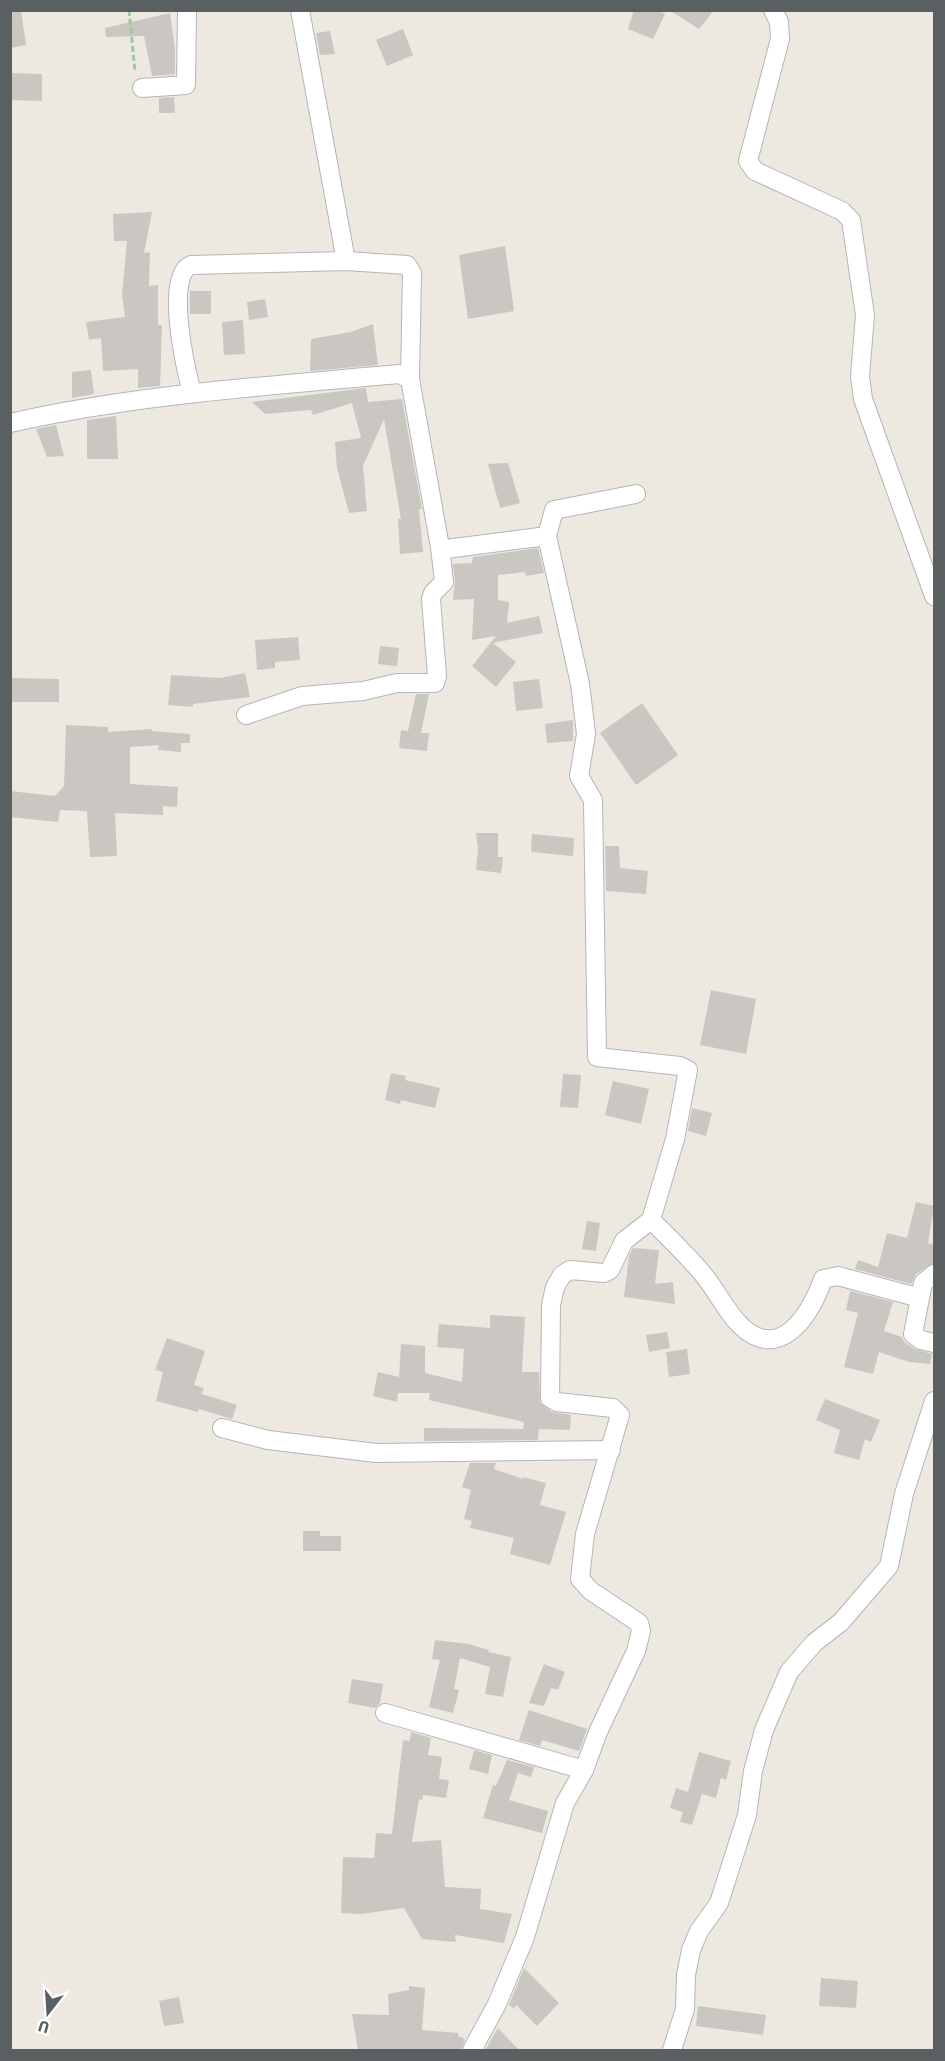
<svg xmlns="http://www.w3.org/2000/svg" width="945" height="2061" font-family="Signika,sans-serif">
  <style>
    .building { fill: #cac6c1 }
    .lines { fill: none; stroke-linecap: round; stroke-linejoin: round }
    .street-casing { stroke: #b2b6b9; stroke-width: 20 }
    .path { stroke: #9acb9f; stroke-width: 3; stroke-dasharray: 6 3; stroke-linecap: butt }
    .street { stroke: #fff; stroke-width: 18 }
  </style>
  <rect width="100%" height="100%" fill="#ede9e1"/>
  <g class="building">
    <path d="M10,10H21L26,45L10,48Z"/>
    <path d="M634,10H656L665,14L653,39L628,29Z"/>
    <path d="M669,10H714L699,29Z"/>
    <path d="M170,13L175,50V74L152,76L144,36L106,37L105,28Z"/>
    <path d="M403,29L413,55L387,66L376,40Z"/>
    <path d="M330,31L335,54L320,55L316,33Z"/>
    <path d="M10,73L42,74V101L10,100Z"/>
    <path d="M174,97L175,113H159V98Z"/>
    <path d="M152,212L144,253L150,252L149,286L158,285V325H162L160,386L138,388V369L103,371L101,338L89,340L86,322L125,317L122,295L127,241H114L113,214Z"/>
    <path d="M505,246L514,311L468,319L459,255Z"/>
    <rect x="190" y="291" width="21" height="23"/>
    <path d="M265,299L268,317L249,320L247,302Z"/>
    <path d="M243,320L245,354L224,355L222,322Z"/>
    <path d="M373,324L378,365L310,371L311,339L351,332Z"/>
    <path d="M91,370L94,394L72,398V372Z"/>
    <path d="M366,388L368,402L402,399L422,509H419L423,552L400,554L398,519H401L384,419L363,466L367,511L349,513L337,468L335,442L361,438L352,403L313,415L311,410L265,414L252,402Z"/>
    <path d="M116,416L118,459H87V420Z"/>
    <path d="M56,425L64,456L47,457L36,429Z"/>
    <path d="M508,463L520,503L500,508L488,464Z"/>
    <path d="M538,548L544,573L526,576L525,572L498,575V600L509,602L507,623L539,616L543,633L493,643L516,662L496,687L472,666L496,636L472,640L474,599L453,600L455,581L453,564L472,563L473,557Z"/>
    <path d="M298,637L300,660L275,662V668L257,670L255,640Z"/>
    <path d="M380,646L399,648L397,666L378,664Z"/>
    <path d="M245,673L250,697L193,704V707L168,705L171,675L220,678Z"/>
    <path d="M10,678L59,679V702H10Z"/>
    <path d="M539,679L543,708L516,711L513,682Z"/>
    <path d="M416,694H429L421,733H429L427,751L399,748L401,730L408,731Z"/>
    <path d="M642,703L678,755L636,785L600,733Z"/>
    <path d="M573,720V741L547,743L545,724Z"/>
    <path d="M66,725L108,727V732L152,729V731L190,734V743H181V752L158,750L159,745L130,747V784L178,787L177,807L163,806V815L115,813L117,856L90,857L87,811L60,810L58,822L10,817V791L55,796L64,786Z"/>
    <path d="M476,833H498V857H503L501,873L476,870L478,849Z"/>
    <path d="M532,834L574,838L573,856L531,852Z"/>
    <path d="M605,846H619L620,868L648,871L646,894L606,891Z"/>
    <path d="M711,990L756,999L746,1054L700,1045Z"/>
    <path d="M391,1073L406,1076L405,1080L440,1088L435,1108L401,1100L400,1104L385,1100Z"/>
    <path d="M563,1074L581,1075L578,1108L560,1107Z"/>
    <path d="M613,1081L649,1089L641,1124L605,1115Z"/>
    <path d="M692,1108L712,1113L706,1136L688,1131Z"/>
    <path d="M916,1202L934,1206L928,1243L934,1245V1263L916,1274L911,1284L855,1269L858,1260L878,1267L887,1233L907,1238Z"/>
    <path d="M587,1221L600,1223L596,1251L582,1249Z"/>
    <path d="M633,1248L659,1250L655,1284L673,1282L675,1304L624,1297L629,1256Z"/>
    <path d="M850,1291L893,1302L884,1331L902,1337L904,1342L915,1349L932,1354L930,1364L909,1362L879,1352L873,1374L844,1367L858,1313L846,1310Z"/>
    <path d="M490,1315L525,1317L522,1372H539L540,1403L552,1412L571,1415L570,1430L539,1429L538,1440L424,1441V1428L523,1429L524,1422L429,1400L430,1393H398L397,1402L373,1396L378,1372L399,1377L401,1344L425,1346V1373L462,1382L464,1349L437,1347L439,1324L490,1328Z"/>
    <path d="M667,1332L670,1348L649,1352L646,1335Z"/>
    <path d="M167,1338L205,1351L194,1385L204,1388L202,1394L237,1405L232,1419L199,1409L198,1412L156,1401L163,1372L155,1370Z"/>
    <path d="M687,1349L690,1374L669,1377L666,1352Z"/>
    <path d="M825,1399L880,1420L871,1442L865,1439L859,1460L834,1453L840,1430L816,1420Z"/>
    <path d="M470,1463H496L494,1469L523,1479V1477L546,1483L540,1505L566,1512L550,1565L510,1554L514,1538L470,1528L472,1521L464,1519L471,1490L462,1487Z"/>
    <path d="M303,1531H320V1536H341V1551H303Z"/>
    <path d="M435,1640L468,1644L489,1650L488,1652L511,1657L503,1697L485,1694L490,1667L460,1658L454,1689L459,1690L453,1713L429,1707L440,1660L432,1659Z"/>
    <path d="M544,1664L565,1672L558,1690L551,1688L544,1706L529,1703Z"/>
    <path d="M352,1679L383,1684L380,1703L375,1708L348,1703Z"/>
    <path d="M529,1710L587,1729L579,1751L542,1740L540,1746L519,1740Z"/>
    <path d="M411,1732L431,1738L428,1755L442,1757L439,1779L449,1780L446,1798L423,1795L422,1800L419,1799L412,1842L441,1840L445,1887L481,1889L480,1909L512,1914L504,1943L455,1935L456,1942L422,1939L404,1908L361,1914L341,1913L343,1857L374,1858L376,1833L392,1834L403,1740L410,1741Z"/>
    <path d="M474,1750L492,1755L488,1774L469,1769Z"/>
    <path d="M699,1752L731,1761L726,1780L721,1778L716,1798L702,1794L692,1825L680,1822L683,1812L670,1808L676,1788L688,1792Z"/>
    <path d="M507,1760L534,1767L531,1777L518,1773L509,1800L548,1811L542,1833L483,1818L493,1785L496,1786Z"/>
    <path d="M524,1968L559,2003L537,2026L516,2005L514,2009L509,2005Z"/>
    <path d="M821,1978L858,1981L856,2008L819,2006Z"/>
    <path d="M409,1986L425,1988L422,2030L458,2033V2036L465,2039L461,2050H358L352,2014L389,2015L388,1994L409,1990Z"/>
    <path d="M179,1997L184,2023L164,2026L159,2001Z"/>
    <path d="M698,2006L766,2015L763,2035L696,2026Z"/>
    <path d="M498,2028L519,2050H485Z"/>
  </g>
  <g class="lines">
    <g class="street-casing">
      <g id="street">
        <path d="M300,10L346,261"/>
        <path d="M773,10L779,22L780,39L748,161L755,171L842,211L851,220L865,315L860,376L863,399L934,596"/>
        <path d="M142,88L186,85L187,10"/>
        <path d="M192,393C186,370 164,276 191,265L346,261L407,265L412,273L410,379"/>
        <path d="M10,423C138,394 269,386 399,374L410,379L440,547L446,549L547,536"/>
        <path d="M636,494L554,510L547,536L580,684L584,717L586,734L579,776L593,800L597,1057L680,1066L688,1070L675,1139L651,1220C668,1237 686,1254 702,1273C716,1289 725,1310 740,1325C779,1364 811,1315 823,1279L838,1276L920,1298L913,1334L921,1340L934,1343"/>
        <path d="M246,715L302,696L363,691L397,683H435L437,676L431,599L433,593L444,582L440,547"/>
        <path d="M920,1298L923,1283L934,1274"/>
        <path d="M222,1428L268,1440L376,1453L611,1450"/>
        <path d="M385,1713L584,1770"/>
        <path d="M472,2050L497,2004L525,1937L565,1803L584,1770L598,1732L636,1651L641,1631L639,1623L591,1591L580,1579L585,1534L620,1415L613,1408L557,1402L550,1398L551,1305L555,1287L562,1275L570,1270L604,1273L610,1270L624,1241L651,1220"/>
        <path d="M672,2050L685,2009L686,1975L691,1950L699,1931L719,1903L747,1815L753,1771L764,1730L789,1672L814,1643L841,1622L889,1566L904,1494L934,1401"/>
      </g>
    </g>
    <path class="path" d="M129,10L135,71"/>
    <use href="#street" class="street"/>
  </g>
  <rect width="945" height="2061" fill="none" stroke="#5a5f62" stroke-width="24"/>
  <g transform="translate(48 2013) rotate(197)" stroke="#ffffff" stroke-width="4.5" paint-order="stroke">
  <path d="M0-4.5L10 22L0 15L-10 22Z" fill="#5a5f62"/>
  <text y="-9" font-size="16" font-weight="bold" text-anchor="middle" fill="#5a5f62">U</text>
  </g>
</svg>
